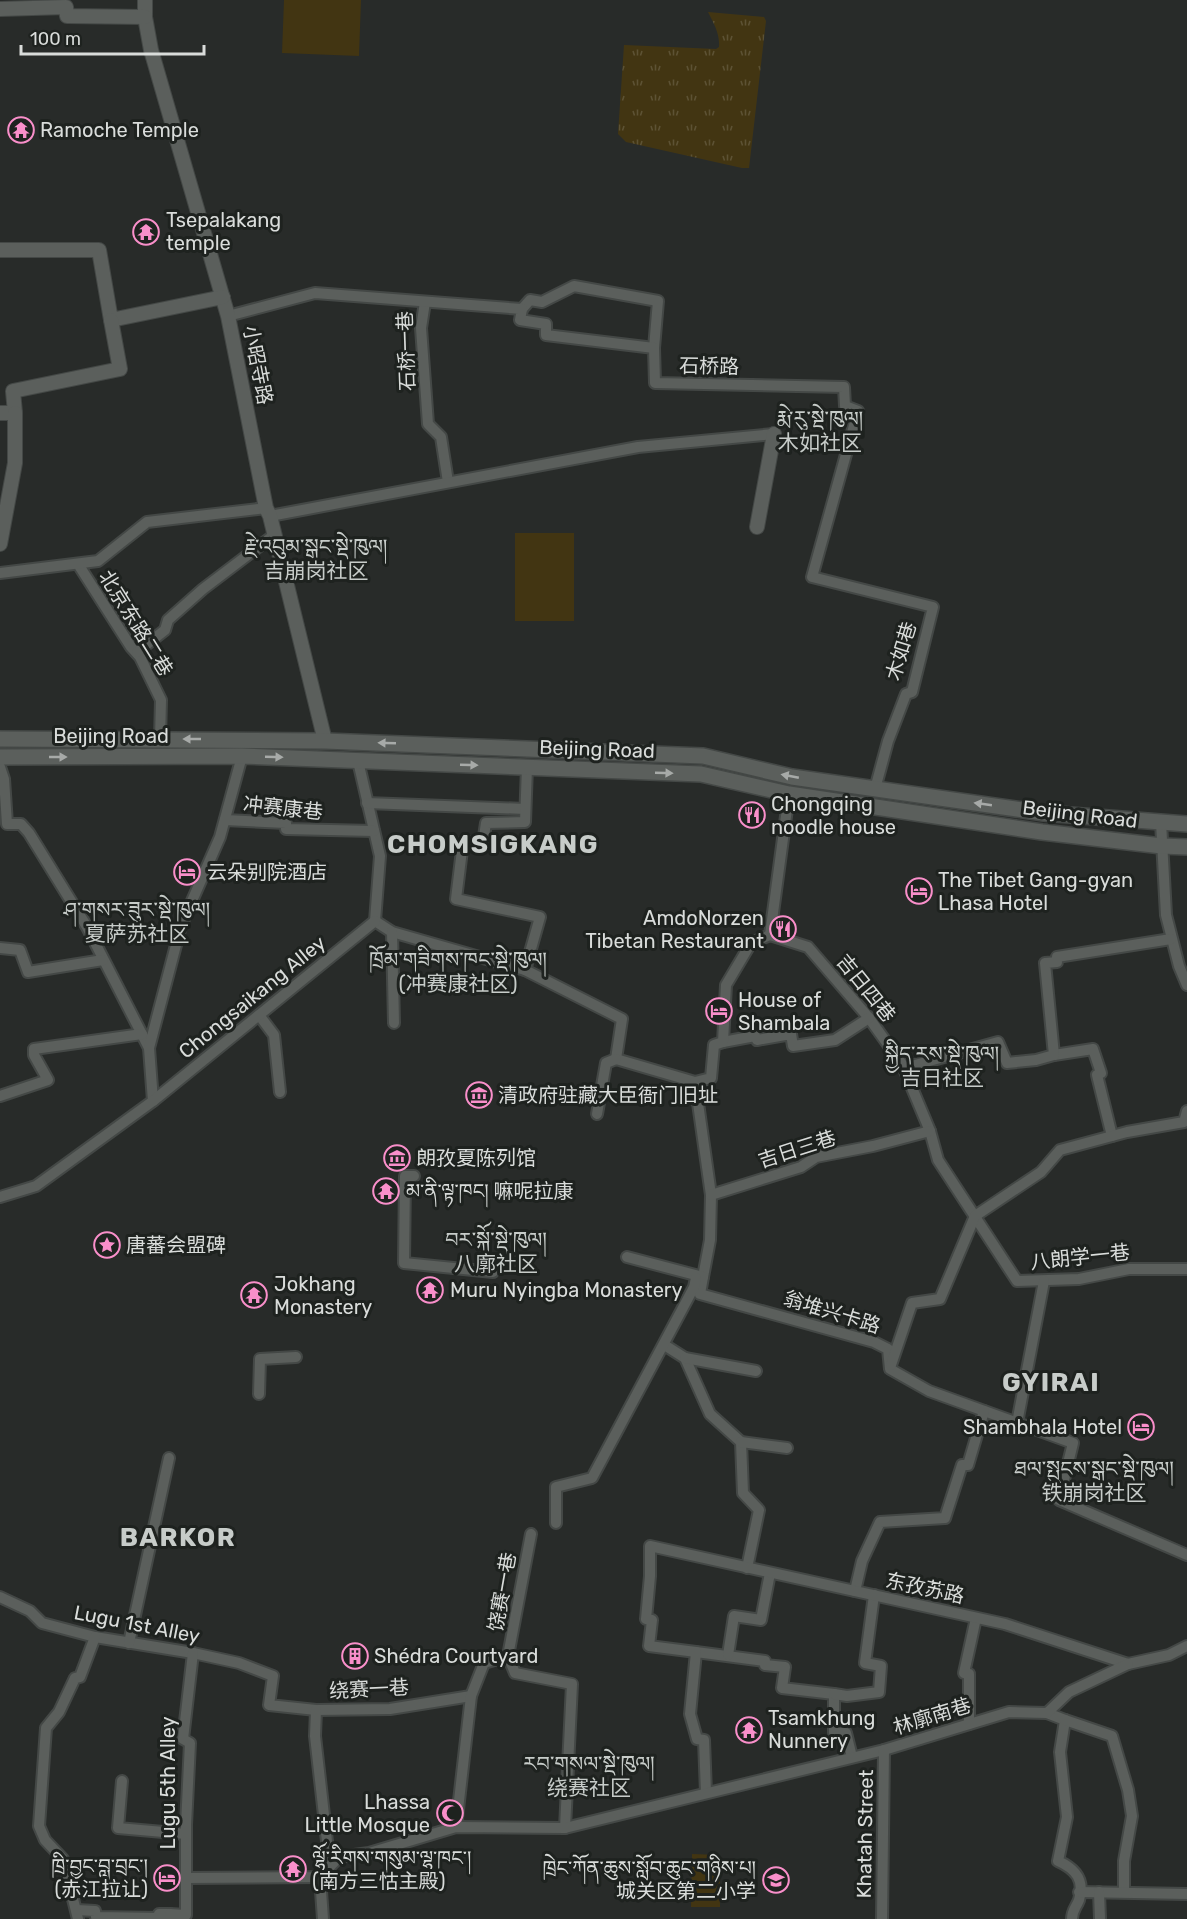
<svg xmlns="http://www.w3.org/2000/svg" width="1187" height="1919" font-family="Rubik,'Noto Sans SC','Noto Serif Tibetan',sans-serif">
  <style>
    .grass { fill: url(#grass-tufts) }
    .garden { fill: #423512 }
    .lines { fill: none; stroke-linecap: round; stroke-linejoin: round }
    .pedestrian-casing { stroke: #444846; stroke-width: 14 }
    .minor-casing { stroke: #444846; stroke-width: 16 }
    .secondary-casing { stroke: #444846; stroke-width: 18 }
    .pedestrian { stroke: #5b5f5c; stroke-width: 10 }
    .minor { stroke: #5b5f5c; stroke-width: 14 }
    .secondary { stroke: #5b5f5c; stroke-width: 15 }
    .oneway { fill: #a7aaa8 }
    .labels { text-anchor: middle; stroke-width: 6; stroke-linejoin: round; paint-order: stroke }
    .poi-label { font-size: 20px; fill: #d9dcda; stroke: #1e221f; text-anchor: start }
    .street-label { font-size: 20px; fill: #d9dcda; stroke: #1e221f }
    .neighbourhood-label { font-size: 21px; fill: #c7ccc9; stroke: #1e221f }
    .district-label { font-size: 26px; font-weight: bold; letter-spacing: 1.5px; fill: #c7ccc9; stroke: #1e221f }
  </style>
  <defs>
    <pattern id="grass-tufts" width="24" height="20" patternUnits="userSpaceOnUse" patternTransform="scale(1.5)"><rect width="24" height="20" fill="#423512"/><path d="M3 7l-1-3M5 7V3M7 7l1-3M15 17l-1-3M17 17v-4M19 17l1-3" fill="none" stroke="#5d5234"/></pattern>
  </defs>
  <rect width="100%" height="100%" fill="#282b29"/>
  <path class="grass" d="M708,12L764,17L766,21L749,168H742L626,142L618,134L624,45L716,49L719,47C720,34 714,24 708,12Z"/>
  <g class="garden">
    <path d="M284,0H361L359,56L282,53Z"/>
    <rect x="515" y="533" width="59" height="88"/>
    <path d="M692,1854L720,1855V1907H691Z"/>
  </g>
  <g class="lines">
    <g class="pedestrian-casing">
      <g id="pedestrian">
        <path d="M425,302L421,328L428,424L441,437L448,482"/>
        <path d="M522,309L530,300L542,302L574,286L658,301L654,348"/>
        <path d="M228,316L315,293L522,309L520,320L546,324V335L654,348L655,383L844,387L845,406L858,411L812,577L933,607L912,692L906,694L888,741L875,789"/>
        <path d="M270,516L638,447L774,434"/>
        <path d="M78,564L131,647L140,657L161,700L160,739"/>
        <path d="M0,573L98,561L147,522L266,508"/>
        <path d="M137,652L165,630L168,620L203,589L274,535"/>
        <path d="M358,761L380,856L375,921"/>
        <path d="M0,767L4,779L7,824H21L29,833L87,927L149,1048"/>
        <path d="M789,794L770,935L808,947L869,1018L902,1064L930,1131L938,1160L1017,1281L1079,1279L1129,1269H1187"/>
        <path d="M367,803L525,809"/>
        <path d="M225,820L286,823V829L374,831"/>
        <path d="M1161,822L1166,915L1179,966L1187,985"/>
        <path d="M375,921L392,932L525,970L622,1019L616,1059L695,1082L711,1195L710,1240L703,1277"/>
        <path d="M392,932L394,1023"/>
        <path d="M0,948L20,950L28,972L103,960"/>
        <path d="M525,970L540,917L456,899L463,842L483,843L486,823L525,822L527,767"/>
        <path d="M259,1015L274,1035L280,1092"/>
        <path d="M723,1042L755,1036L757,1040L791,1034L793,1046L835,1040L869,1018"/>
        <path d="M1054,1055L1093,1049L1101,1073L1097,1075L1112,1136"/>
        <path d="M904,1068L998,1042L1007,1063L1036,1060L1054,1055L1045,963L1057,962V957L1171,939"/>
        <path d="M695,1082L711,1078L714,1045L723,1042L726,985L751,943L770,935"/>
        <path d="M0,1096L48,1080L34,1055V1049L142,1034"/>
        <path d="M153,1101L149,1048L181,926L220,837L242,756"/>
        <path d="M597,1114L606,1063L616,1059"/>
        <path d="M414,1176H405L404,1263L493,1272"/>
        <path d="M711,1195L801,1167L816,1157L873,1146L930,1131"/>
        <path d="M0,1197L36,1186L153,1101L375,921"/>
        <path d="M627,1257L703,1277L700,1294L874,1342L888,1349L890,1369L929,1391L1073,1443L1059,1500L1187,1555"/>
        <path d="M666,1346L685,1358L710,1414L741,1442L743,1493L759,1510L747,1568"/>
        <path d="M685,1358L756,1371"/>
        <path d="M891,1365L912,1303L940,1299L975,1216L1041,1172L1060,1150L1127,1132L1184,1122L1187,1111"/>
        <path d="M259,1394L260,1359L296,1357"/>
        <path d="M1017,1423L1044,1281"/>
        <path d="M741,1442L787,1448"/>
        <path d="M556,1523V1487L592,1478L694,1287L696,1278"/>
        <path d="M855,1591L862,1561L880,1522L945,1518L962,1465H968L984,1411"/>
        <path d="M0,1597L30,1611L42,1623L95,1637L193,1653L239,1663L273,1676L269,1705L316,1710L390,1709L471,1696"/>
        <path d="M129,1643L169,1458"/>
        <path d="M696,1652L765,1661V1665L785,1667L782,1688L834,1694V1733H846L852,1757"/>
        <path d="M728,1655L734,1616L761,1620L770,1573"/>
        <path d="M508,1656L515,1673L572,1684L565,1828"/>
        <path d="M508,1656L531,1534"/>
        <path d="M834,1694L847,1696L879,1692L881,1666L865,1663L874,1595"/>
        <path d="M316,1710L315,1736L329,1859L320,1877L323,1919"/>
        <path d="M1047,1713L1065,1720L1060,1752L1067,1817L1058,1861C1076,1869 1085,1880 1079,1900C1076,1908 1072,1910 1072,1919"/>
        <path d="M1065,1720L1112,1736L1128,1790L1132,1816L1124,1861V1892"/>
        <path d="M969,1724V1674L964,1673L976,1618"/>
        <path d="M122,1781L118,1828L186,1834"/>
        <path d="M706,1793L704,1740L697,1739L690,1714L696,1652L649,1646L652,1620L646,1619L650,1576V1546L1005,1624L1128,1664L1169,1655L1187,1646"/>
        <path d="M456,1827L471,1696L484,1663L508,1656"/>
        <path d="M186,1878L320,1877L339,1857L369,1853L456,1827L565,1828L884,1750L1009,1712L1047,1713L1069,1692L1128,1664"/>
        <path d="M1079,1892L1187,1894"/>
        <path d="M1099,1892L1100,1919"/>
        <path d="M77,1910L95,1911L96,1917L159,1918V1914H170"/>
        <path d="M78,1919L63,1859L45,1840L39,1826L46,1728L59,1712L75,1678L80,1677L95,1637"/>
        <path d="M170,1919V1914L186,1915V1825L190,1743L183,1739L193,1653"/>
        <path d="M882,1919L884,1750"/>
      </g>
    </g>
    <g class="minor-casing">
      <g id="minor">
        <path d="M145,0V17L151,50L228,316L266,508L270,516L325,741"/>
        <path d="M0,9L66,7L67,16L145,17"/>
        <path d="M0,250H99L111,320L223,297"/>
        <path d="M0,413H15L13,391L120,369L111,320"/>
        <path d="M757,527L774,434"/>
        <path d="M0,544L15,463V413"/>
      </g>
    </g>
    <g class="secondary-casing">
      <g id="secondary">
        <path d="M0,739L325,741L703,756L792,777L1044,813L1187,824"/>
        <path d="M0,757L242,756L701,774L789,794L1042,832L1162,846L1187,847"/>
      </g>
    </g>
    <use href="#pedestrian" class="pedestrian"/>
    <use href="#minor" class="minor"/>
    <use href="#secondary" class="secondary"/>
  </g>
  <defs><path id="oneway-solid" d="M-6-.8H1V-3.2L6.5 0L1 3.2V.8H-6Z" transform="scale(1.5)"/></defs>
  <g class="oneway">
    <use href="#oneway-solid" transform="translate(192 739) rotate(-180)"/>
    <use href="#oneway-solid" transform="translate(387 743) rotate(-178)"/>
    <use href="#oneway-solid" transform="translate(58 757)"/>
    <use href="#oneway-solid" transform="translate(274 757) rotate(2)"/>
    <use href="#oneway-solid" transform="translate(469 765) rotate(2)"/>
    <use href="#oneway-solid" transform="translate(664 773) rotate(2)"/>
    <use href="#oneway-solid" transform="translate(790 776) rotate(-169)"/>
    <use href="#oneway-solid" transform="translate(983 804) rotate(-172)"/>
  </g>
  <defs>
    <g id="temple-ring" transform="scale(1.35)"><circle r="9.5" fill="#1e221f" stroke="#f98fca" stroke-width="1.5"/><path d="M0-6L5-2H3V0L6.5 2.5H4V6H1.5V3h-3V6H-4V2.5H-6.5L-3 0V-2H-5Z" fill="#f98fca"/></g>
    <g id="restaurant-ring" transform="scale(1.35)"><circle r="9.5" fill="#1e221f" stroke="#f98fca" stroke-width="1.5"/><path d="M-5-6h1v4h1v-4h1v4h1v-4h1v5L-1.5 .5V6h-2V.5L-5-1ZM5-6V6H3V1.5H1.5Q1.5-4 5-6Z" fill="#f98fca"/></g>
    <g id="hotel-ring" transform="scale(1.35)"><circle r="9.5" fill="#1e221f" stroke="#f98fca" stroke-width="1.5"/><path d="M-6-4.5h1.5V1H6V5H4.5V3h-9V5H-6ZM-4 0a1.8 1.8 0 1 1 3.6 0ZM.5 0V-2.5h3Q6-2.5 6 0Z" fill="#f98fca"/></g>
    <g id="museum-ring" transform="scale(1.35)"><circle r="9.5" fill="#1e221f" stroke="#f98fca" stroke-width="1.5"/><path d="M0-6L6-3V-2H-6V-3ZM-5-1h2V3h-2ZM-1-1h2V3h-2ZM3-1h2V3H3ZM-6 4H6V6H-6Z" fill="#f98fca"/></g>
    <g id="sight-ring" transform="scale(1.35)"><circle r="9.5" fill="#1e221f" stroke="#f98fca" stroke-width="1.5"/><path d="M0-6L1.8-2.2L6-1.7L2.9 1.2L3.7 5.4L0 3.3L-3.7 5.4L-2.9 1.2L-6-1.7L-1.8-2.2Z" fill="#f98fca"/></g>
    <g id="building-ring" transform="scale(1.35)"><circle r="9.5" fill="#1e221f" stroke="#f98fca" stroke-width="1.5"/><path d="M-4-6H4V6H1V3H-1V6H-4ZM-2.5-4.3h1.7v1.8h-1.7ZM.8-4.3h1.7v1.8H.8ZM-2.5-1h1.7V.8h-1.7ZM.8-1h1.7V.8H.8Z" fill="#f98fca"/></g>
    <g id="mosque-ring" transform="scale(1.35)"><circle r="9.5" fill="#1e221f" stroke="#f98fca" stroke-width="1.5"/><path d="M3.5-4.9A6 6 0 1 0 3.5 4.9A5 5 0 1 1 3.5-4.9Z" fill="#f98fca"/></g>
    <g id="school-ring" transform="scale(1.35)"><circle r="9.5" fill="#1e221f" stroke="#f98fca" stroke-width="1.5"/><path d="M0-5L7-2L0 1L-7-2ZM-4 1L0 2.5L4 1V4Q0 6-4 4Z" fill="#f98fca"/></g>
  </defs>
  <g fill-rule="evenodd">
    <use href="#temple-ring" x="21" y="130"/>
    <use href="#temple-ring" x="146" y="232"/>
    <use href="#restaurant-ring" x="752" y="815"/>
    <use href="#hotel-ring" x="187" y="872"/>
    <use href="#hotel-ring" x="919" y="891"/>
    <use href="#restaurant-ring" x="783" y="929"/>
    <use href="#hotel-ring" x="719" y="1011"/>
    <use href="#museum-ring" x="479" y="1095"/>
    <use href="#museum-ring" x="397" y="1158"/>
    <use href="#temple-ring" x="386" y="1191"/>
    <use href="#sight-ring" x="107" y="1245"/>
    <use href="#temple-ring" x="430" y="1290"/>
    <use href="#temple-ring" x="254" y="1295"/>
    <use href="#hotel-ring" x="1141" y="1427"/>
    <use href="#building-ring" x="355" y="1656"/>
    <use href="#temple-ring" x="749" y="1730"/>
    <use href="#mosque-ring" x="450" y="1813"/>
    <use href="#temple-ring" x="293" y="1869"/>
    <use href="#hotel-ring" x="167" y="1878"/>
    <use href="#school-ring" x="776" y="1880"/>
  </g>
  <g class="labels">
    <g class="poi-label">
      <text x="40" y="137">Ramoche Temple</text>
      <text x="166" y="227">Tsepalakang<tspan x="166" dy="23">temple</tspan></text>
      <text x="771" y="811">Chongqing<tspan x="771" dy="23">noodle house</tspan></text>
      <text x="207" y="879">云朵别院酒店</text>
      <text x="938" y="887">The Tibet Gang-gyan<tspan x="938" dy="23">Lhasa Hotel</tspan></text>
      <text x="764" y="925" text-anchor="end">AmdoNorzen<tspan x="764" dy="23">Tibetan Restaurant</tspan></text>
      <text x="738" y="1007">House of<tspan x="738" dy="23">Shambala</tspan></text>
      <text x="498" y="1102">清政府驻藏大臣衙门旧址</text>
      <text x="416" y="1165">朗孜夏陈列馆</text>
      <text x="406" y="1198">མ་ནི་ལྟ་ཁང། 嘛呢拉康</text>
      <text x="126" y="1252">唐蕃会盟碑</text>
      <text x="274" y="1291">Jokhang<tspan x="274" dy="23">Monastery</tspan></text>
      <text x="450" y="1297">Muru Nyingba Monastery</text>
      <text x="1122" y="1434" text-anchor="end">Shambhala Hotel</text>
      <text x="374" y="1663">Shédra Courtyard</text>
      <text x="768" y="1725">Tsamkhung<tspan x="768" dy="23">Nunnery</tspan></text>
      <text x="430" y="1809" text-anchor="end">Lhassa<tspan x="430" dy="23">Little Mosque</tspan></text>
      <text x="312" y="1865">ལྷོ་རིགས་གསུམ་ལྷ་ཁང་།<tspan x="312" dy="23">(南方三怙主殿)</tspan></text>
      <text x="148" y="1873" text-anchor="end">ཁྲི་བྱང་བླ་བྲང་།<tspan x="148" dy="23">(赤江拉让)</tspan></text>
      <text x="756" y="1875" text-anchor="end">ཁྲེང་ཀོན་ཆུས་སློབ་ཆུང་གཉིས་པ།<tspan x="756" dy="23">城关区第二小学</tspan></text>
    </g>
    <g class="street-label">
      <text transform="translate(406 351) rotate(-92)" y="7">石桥一巷</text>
      <text transform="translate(258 365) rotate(79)" y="7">小昭寺路</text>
      <text transform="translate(709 366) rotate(1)" y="7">石桥路</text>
      <text transform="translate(136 623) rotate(58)" y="7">北京东路二巷</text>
      <text transform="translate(901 651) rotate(-73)" y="7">木如巷</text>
      <text x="111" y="743">Beijing Road</text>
      <text transform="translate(597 749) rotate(2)" y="7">Beijing Road</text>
      <text transform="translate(283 808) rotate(6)" y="7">冲赛康巷</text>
      <text transform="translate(1080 814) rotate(7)" y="7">Beijing Road</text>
      <text transform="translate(866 988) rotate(51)" y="7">吉日四巷</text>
      <text transform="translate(252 997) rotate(-39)" y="7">Chongsaikang Alley</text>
      <text transform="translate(797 1149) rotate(-18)" y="7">吉日三巷</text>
      <text transform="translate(1080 1257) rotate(-6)" y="7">八朗学一巷</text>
      <text transform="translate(832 1312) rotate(17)" y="7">翁堆兴卡路</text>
      <text transform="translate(925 1588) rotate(12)" y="7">东孜苏路</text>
      <text transform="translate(502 1592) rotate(-80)" y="7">饶赛一巷</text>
      <text transform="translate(137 1624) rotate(11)" y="7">Lugu 1st Alley</text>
      <text transform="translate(369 1689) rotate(-3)" y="7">绕赛一巷</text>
      <text transform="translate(932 1716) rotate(-17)" y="7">林廓南巷</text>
      <text transform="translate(168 1783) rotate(-90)" y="7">Lugu 5th Alley</text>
      <text transform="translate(865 1834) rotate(-89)" y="7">Khatah Street</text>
    </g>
    <g class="neighbourhood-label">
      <text x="820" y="426">རྨེ་རུ་སྡེ་ཁུལ།<tspan x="820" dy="24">木如社区</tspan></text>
      <text x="316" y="554">རྗེ་འབུམ་སྒང་སྡེ་ཁུལ།<tspan x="316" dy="24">吉崩岗社区</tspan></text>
      <text x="137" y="917">ཤ་གསར་ཟུར་སྡེ་ཁུལ།<tspan x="137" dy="24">夏萨苏社区</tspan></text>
      <text x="458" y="967">ཁྲོམ་གཟིགས་ཁང་སྡེ་ཁུལ།<tspan x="458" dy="24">(冲赛康社区)</tspan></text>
      <text x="942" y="1061">སྐྱིད་རས་སྡེ་ཁུལ།<tspan x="942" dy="24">吉日社区</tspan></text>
      <text x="496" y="1247">བར་སྐོ་སྡེ་ཁུལ།<tspan x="496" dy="24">八廓社区</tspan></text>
      <text x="1094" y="1476">ཐལ་སྤུངས་སྒང་སྡེ་ཁུལ།<tspan x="1094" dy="24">铁崩岗社区</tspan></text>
      <text x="589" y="1771">རབ་གསལ་སྡེ་ཁུལ།<tspan x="589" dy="24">绕赛社区</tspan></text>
    </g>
    <g class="district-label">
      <text x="493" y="853">CHOMSIGKANG</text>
      <text x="1051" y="1391">GYIRAI</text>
      <text x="178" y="1546">BARKOR</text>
    </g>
  </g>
  <path d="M21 45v9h183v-9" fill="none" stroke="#d9dcda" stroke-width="3"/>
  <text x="30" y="45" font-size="18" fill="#d9dcda" stroke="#1e221f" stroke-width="4.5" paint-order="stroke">100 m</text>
</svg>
